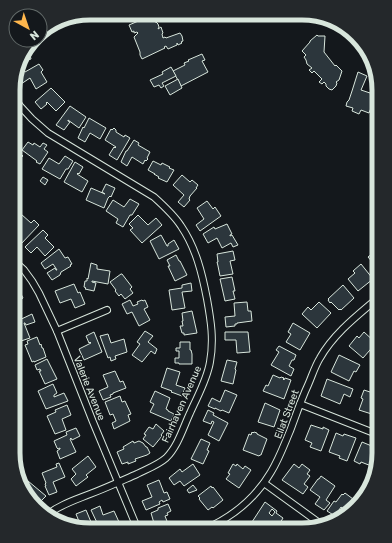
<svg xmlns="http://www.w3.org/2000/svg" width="392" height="543" font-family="Rubik,sans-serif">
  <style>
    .building { fill: #2c363c; stroke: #d8e6dc; fill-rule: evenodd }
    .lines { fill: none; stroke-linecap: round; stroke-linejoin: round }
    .minor-casing { stroke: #d8e6dc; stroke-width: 8 }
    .minor { stroke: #14181c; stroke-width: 6 }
    .labels { text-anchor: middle; stroke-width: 3; stroke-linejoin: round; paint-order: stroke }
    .street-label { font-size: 10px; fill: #d8e6dc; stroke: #14181c }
    .rim { fill: none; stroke: #d8e6dc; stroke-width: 5 }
  </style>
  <rect width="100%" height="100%" fill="#14181c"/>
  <g class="building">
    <path d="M150,18L151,19L153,18L155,22H156L158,24L159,27L158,29L161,27L163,33L162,34L163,38L165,37L166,38L180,33L182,36L183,41L181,42L182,43L178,45L177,43V45L168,49L166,46L164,47L165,48L142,59L140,55V52L134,37L138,33L137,32L134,33V31L132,32L129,25L143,19L144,21Z"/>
    <path d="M317,35L318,36H325L324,52L335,66L336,65L342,71L339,80L336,82L337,83L336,86L332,90L329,89L326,86V84L324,82L322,84L319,82L322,79L314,71L312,73L309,70L312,68L307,64L306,60L304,57L306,55L302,51L310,42V41Z"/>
    <path d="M29,51L31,59L24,61Z"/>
    <path d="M202,54L205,60L202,61L208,72L181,86L173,71L185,65L184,63L189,61L188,60Z"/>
    <path d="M39,64L43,70L41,72L47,82L36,89L30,78L21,84L16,75L24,71L25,72Z"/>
    <path d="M171,67L176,76L162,83L164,86L161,88L159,85L154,87L150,80L163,74L162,72Z"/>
    <path d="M358,72L367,76L361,90L376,95L374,100L376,101L373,108H371L369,113L361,110L359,114L352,111L353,108L346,106L347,102L349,100L352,91Z"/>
    <path d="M178,79L182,88L170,95L165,86Z"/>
    <path d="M51,88L65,102L56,111L47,102L46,103L47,104L41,109L35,102Z"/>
    <path d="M70,106L86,117L79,128L68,120V121L70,122L64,130L56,125Z"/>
    <path d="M15,117L22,125L14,132L22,140L14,148V118Z"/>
    <path d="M89,118L106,128L100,139L90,133L85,142L78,138L83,127L84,128Z"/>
    <path d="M114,128L116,130V132L124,137L125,135L130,138L117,160L109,155L114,147L115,148L116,147L105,140L111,129L112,130Z"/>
    <path d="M134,140L139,143L138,145L150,152L147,158L148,159L146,161L145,160L143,164L132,157L127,166L121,162L126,151H127Z"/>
    <path d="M28,142L33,145L34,143L40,147L43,143L47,145L44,149L48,152L40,164L36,162L37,161L22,150Z"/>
    <path d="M21,154L23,156L17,160L15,157Z"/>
    <path d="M65,156L73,161L68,169H66L60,179L42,169L49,158L59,164Z"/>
    <path d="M153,161L161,165L162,163L170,167L169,168L174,170L167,182L158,178L159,177L154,174H155L148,170Z"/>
    <path d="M75,162L83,167L79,174L78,173L77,174L88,181L82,192L64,182Z"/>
    <path d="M182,175L190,182L192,180L198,185L196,188H197L190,196L189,199L190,200L184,207L178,202L184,195L173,185Z"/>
    <path d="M43,177L48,180L45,185L40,181Z"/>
    <path d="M106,184L115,188L111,197L110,196L108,198L104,208L86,200L91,188L105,194L102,192Z"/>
    <path d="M130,199L139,204L132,215H130L123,227L116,223L118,219L106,211L113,200L124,207Z"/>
    <path d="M207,201L213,209L215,207L221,216L200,231L196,225L204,219L197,208Z"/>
    <path d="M21,214L31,223L34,220L39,225L20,245L13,238L19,232L21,233H22L13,224V222Z"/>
    <path d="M138,215L148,225L156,218L162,225L142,243L130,230L133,228L129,224Z"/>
    <path d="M227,224L232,234L230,235V236L232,235L238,245L233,247L231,243L222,248L217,238L208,243L203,234L214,227L215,229Z"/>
    <path d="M43,230L48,235L45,238L54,247L45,256L37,247L31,253L25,247Z"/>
    <path d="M161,235L167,246H168V244L174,240L179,249L159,259L150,241Z"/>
    <path d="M59,249L65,258L68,257L72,264L70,265L71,266L61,272L60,275L52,280L47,273L55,268L56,270H57L53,264L45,269L41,263Z"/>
    <path d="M233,251L235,260L230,261L233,274L220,276L218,266L217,262H218L217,254Z"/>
    <path d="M379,251V270L368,257L373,253L375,255Z"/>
    <path d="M176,255L179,261H180L187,275L175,281L168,266H170L167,260Z"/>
    <path d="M91,263L97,265V269L110,271L108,284L92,281V282L96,283L94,291L85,289L86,288L84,287L85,281H87V278L88,279Z"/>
    <path d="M361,264L373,279L358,291L348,279L355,273L353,271Z"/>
    <path d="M121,274H122L132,287L130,289L133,293L125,299L121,294L119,296L115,291L116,290L110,282Z"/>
    <path d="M232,277L235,291H233L235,299L225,301L220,279Z"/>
    <path d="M191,283L192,291L182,292L185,308L172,310L169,290L182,288V285Z"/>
    <path d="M74,284L78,293L80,292L85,304L75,308L71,299L60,303L55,291Z"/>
    <path d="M343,285L354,298L341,310L340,309L339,310L331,302L330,303L328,300L329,299H328Z"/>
    <path d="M19,290L23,298L15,304L21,314L13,318V293Z"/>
    <path d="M130,300L133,306L138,304L137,302L142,300L143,301L145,300L148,307L144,309L150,320L139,326L132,312L127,314L122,304Z"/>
    <path d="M247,302L248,311H251L252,321L237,323V324H235V326L226,327L225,317L235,316L234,303Z"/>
    <path d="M319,302L331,313L317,328L302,314L308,307L311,310Z"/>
    <path d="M192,311L197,333L184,335V333H182L180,326H183L182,321H183L182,313Z"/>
    <path d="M32,314L35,322L26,325L25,323H24L30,338L18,342L13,330V323Z"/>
    <path d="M379,319V335L372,325Z"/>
    <path d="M293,323L310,333L300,350L286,342L291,334L288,332Z"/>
    <path d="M145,331L153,336L148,342L157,349L155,354L151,351L142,362L132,355L140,344L137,342Z"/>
    <path d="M94,332L102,352L84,360L79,349L91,343L90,342L89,343L86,336Z"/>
    <path d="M225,332H248L250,352L237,353L236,340H225Z"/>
    <path d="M364,332L376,343L363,358L349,346L357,336L359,338Z"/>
    <path d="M108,334L111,343L124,339L127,352L115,356L116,359L111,361L110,357L108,358L100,336Z"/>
    <path d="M37,337L40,345L41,344L42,348H43L46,357L34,362V361L32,362L25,345L28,344L27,341Z"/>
    <path d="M180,342H190V350H191L192,354V364H179V363H175V358H179V351H176V348H180Z"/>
    <path d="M279,346L296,355L294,360H292L289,366L294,369L291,376L271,365L279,352L276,350Z"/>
    <path d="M339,355L360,365L356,372L354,371L349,381L331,372Z"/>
    <path d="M47,359L57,379L45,384L39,371H41L40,369L37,370L35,365Z"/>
    <path d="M227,360L237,362L235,369L236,370L233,384L221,381Z"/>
    <path d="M167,368L180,372L176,385L185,388L182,396L174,393L171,392L172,391L161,387Z"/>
    <path d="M115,371L120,382L123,381L126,388L113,393V394L110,395L111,397L103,400L99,391L108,387L103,375Z"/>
    <path d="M273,375L280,378L281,377L284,378L283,379L284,380L285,378L291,380L284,399L263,391L266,385L268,386Z"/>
    <path d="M327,379L353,389L350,397L344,394L340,404L321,396Z"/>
    <path d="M53,384L57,393L54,395V397L64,393L68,401L46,409L38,391Z"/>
    <path d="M225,390L237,395L229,413L222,410L221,411L215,408V409L208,406L212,398L220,402Z"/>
    <path d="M364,390L379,395L378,416L359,410L363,399L361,398Z"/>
    <path d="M155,391L170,398L166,409L168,410V411L174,414L171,421L150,412L154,404L150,402Z"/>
    <path d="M120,396L122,402L125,401L131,414L128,415L130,421L114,429L112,423L116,421L113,414L110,415L105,402Z"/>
    <path d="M265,403L280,410L274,427L258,422Z"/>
    <path d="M67,405L71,415L62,419L66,430L55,434L47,416L56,412L55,410Z"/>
    <path d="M208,410L214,413L213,415L228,423L219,441L208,435L214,422L212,421L211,424L203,421Z"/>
    <path d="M156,424L164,431L161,435L162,436L153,447L143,439L146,435L144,434L149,427L153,429Z"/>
    <path d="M311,425L323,429V427L329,430L321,451L310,447L312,443L305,440Z"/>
    <path d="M76,428L80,436L72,440L71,438L70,439L76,452L60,459L57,451L60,449V448L58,449L57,448L54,441L67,435L66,432Z"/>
    <path d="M252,432L253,433L254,432L257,433V434L267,439L261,455H260L259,456L243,450L249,434L251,435Z"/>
    <path d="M336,433L343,436L344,434L356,438L347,461L339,458L340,456L329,452Z"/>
    <path d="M201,439L210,443L207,450L209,451L203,464L191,459Z"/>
    <path d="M133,441L134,443L139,441L143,443L146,447H147L150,453L147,455L135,459L136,461L128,464V462L122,464L117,452L124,449L123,447Z"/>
    <path d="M362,442L379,449V457L374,467L361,462L360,464L354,461Z"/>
    <path d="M88,456L96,467L86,475L88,477L76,486L71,479L76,474L72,469Z"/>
    <path d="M59,463L65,477L53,482L57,492L49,495L45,486H46L45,484L46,483L42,473L57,467L56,464Z"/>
    <path d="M193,464L200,475L184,486L180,481L174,485L169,478L180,469L182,472Z"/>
    <path d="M233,464L236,466L237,464L243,469L245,466L251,470L239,488L226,479L230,474L228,473Z"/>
    <path d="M294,464L299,468L302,464L310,470L307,474L310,476L304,484L308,487L303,494L282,480Z"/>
    <path d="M321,476L335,486L326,500L330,503L324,510L315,504L320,497L310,490L318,479H319Z"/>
    <path d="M159,480L164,493L167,492L170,499L163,502L162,500L159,502L160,504L146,510L142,501L152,497L147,485Z"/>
    <path d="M28,481L46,496L39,503L32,497L34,496L33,495L30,498L22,488Z"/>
    <path d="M193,485L197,490L189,493L187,490Z"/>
    <path d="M211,486L212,488L213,487L223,500L213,508L212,507L208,510L199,499L200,498L198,496Z"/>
    <path d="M345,493L357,502L353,507L347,512L341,507L335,516L327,511L334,501L336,502L342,494L343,495Z"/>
    <path d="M265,502L277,511L276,513L283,518L276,530L274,529V530H269L260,523L258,526L252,522ZM272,509L275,512L272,516L269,513Z"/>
    <path d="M168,504L171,511L167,513L168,515L165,516L170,529L156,530L151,513L158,510V508Z"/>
    <path d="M100,506L103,515L114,511L119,522L102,529H100L91,510Z"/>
    <path d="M86,510L91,522L89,523L92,529H81L74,527L80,524L76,514Z"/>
    <path d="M283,523L292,530H279Z"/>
    <path d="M245,525L249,530H240Z"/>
    <path d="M298,525L304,529L294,530Z"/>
  </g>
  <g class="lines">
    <g class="minor-casing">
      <g id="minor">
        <path d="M357,42L358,40"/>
        <path d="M14,96L20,106L32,119L48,133L154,197C164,206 174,215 181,226C196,248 202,273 207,299C211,321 214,340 210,362C207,380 197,397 190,413C183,428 178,446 166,458C158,465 147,469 137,474C121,481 106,488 90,494C75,500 59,505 47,515"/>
        <path d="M13,260L24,270L32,281L39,293L57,331L93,422L138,530"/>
        <path d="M57,331L107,310"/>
        <path d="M300,404L379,435"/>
        <path d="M264,483L322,525"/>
        <path d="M203,530C231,518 255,499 271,472C279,459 284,445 290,431C296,415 301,400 308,385C312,376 315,366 320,358C334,333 358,315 379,297"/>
      </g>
    </g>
    <use href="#minor" class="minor"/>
  </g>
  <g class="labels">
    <g class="street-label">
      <text transform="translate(90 388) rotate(68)" y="4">Valerie Avenue</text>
      <text transform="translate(181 404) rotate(-66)" y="4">Fairhaven Avenue</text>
      <text transform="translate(286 414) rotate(-69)" y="4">Eilat Street</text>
    </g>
  </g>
  <path d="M0 0H392V543H0ZM90 20H302A70 70 0 0 1 372 90V453A70 70 0 0 1 302 523H90A70 70 0 0 1 20 453V90A70 70 0 0 1 90 20Z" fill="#24282b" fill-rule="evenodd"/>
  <path class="rim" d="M90 20H302A70 70 0 0 1 372 90V453A70 70 0 0 1 302 523H90A70 70 0 0 1 20 453V90A70 70 0 0 1 90 20Z"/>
  <g transform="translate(28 28) rotate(140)"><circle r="19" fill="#14181c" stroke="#626a69"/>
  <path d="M0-3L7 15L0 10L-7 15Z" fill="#ffb74d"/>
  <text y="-6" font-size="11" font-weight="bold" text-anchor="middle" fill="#d8e6dc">N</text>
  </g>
</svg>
